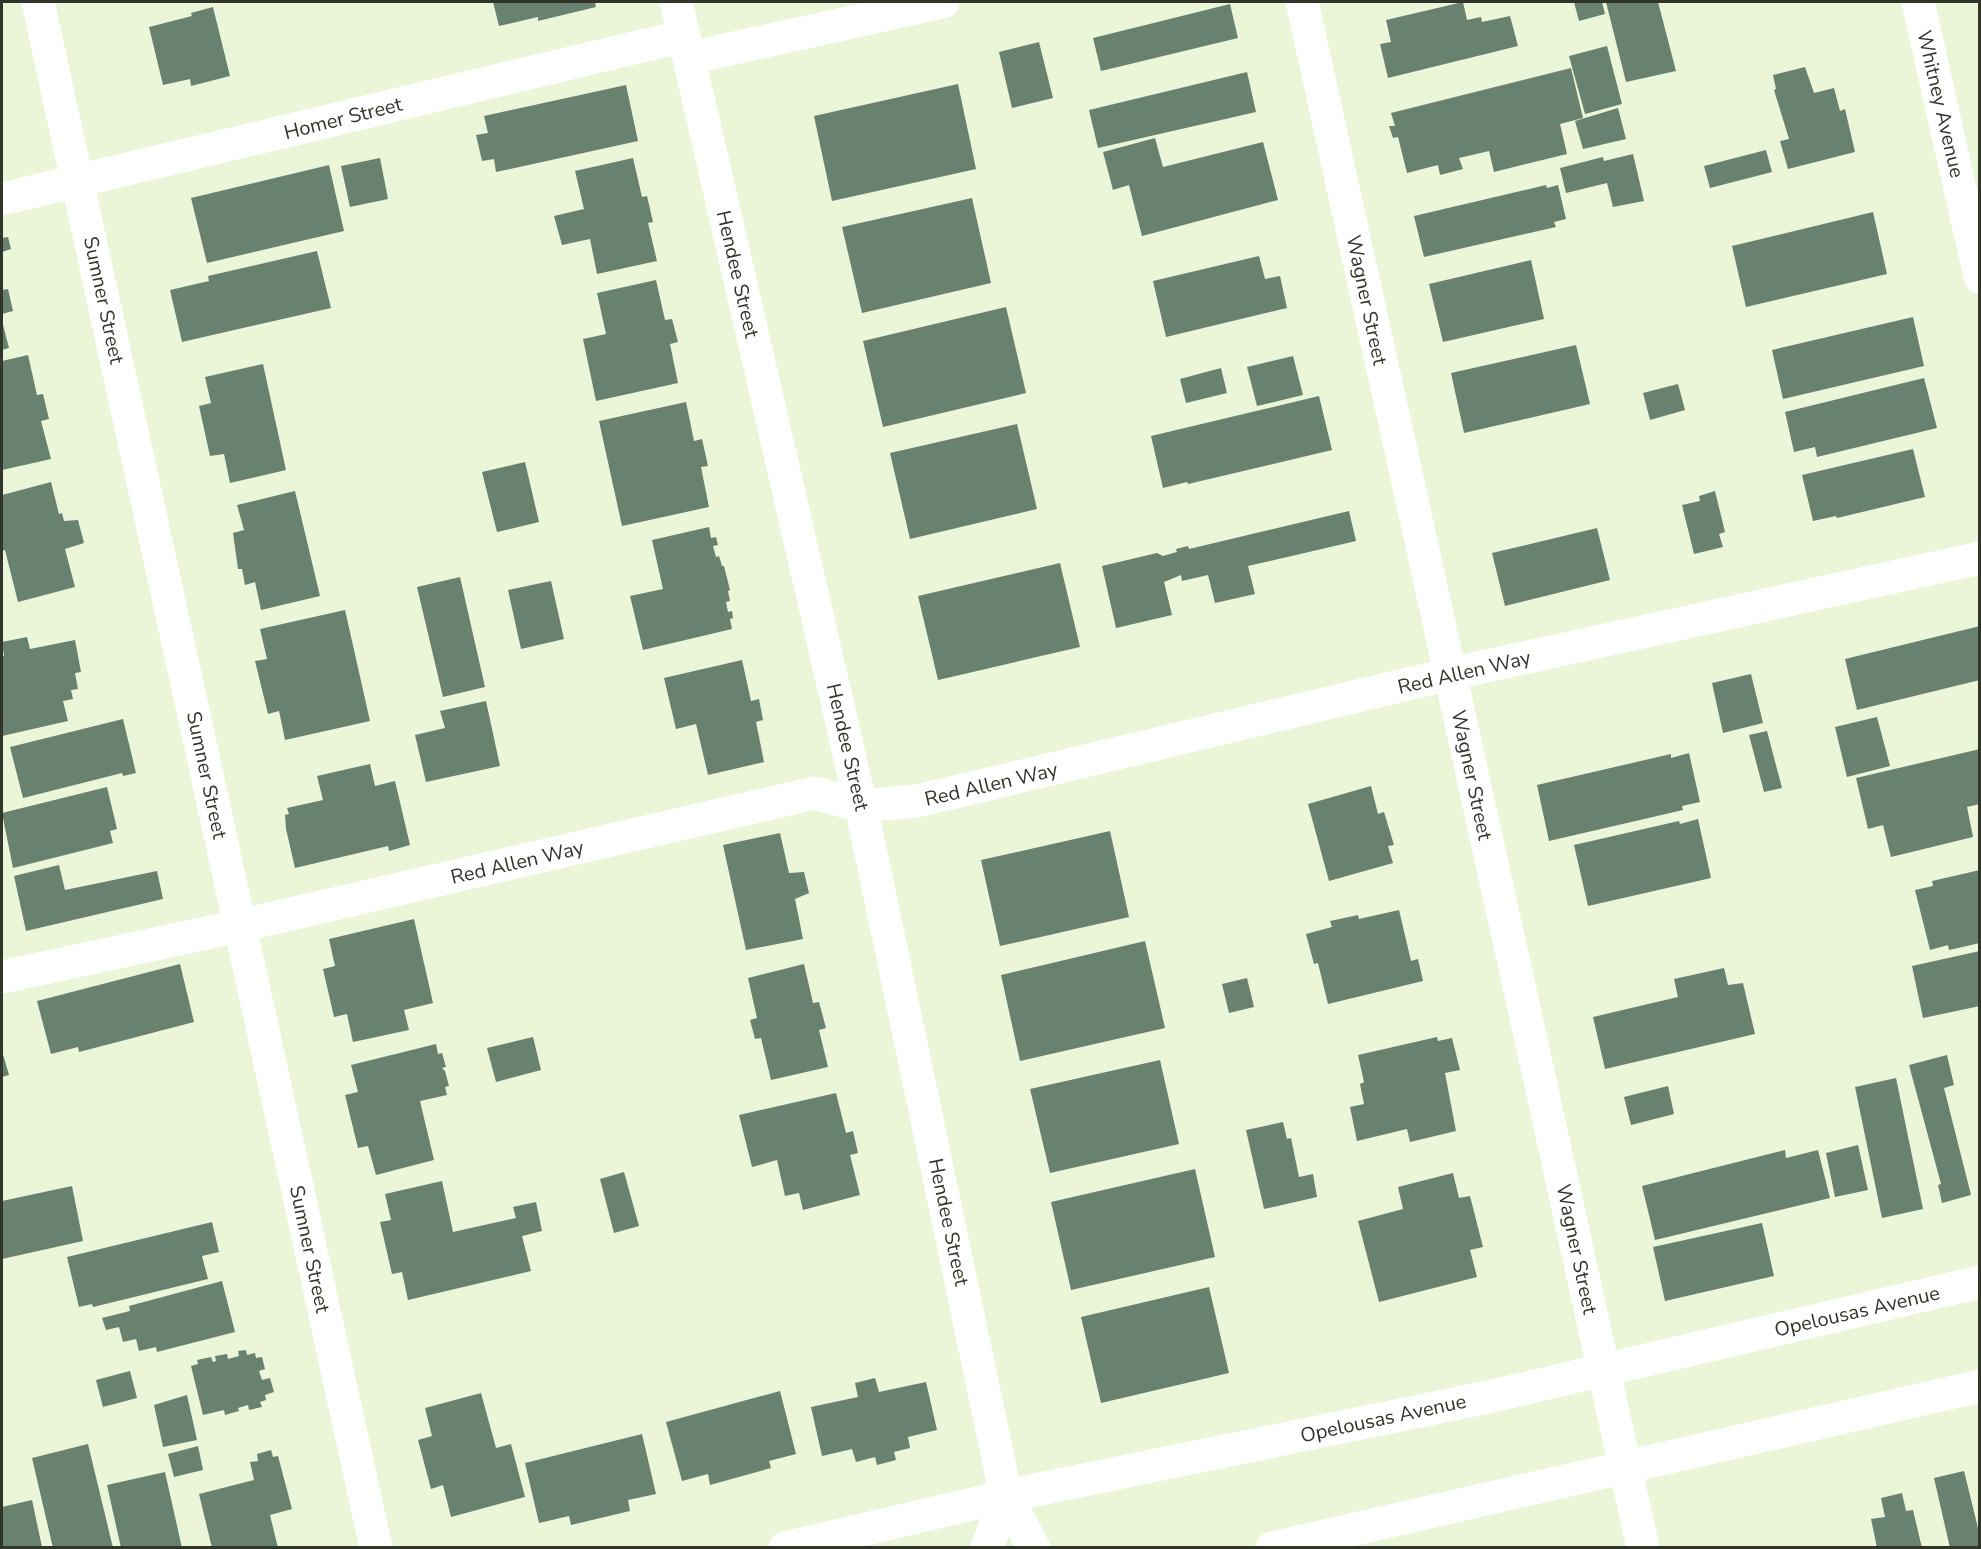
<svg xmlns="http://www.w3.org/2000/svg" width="1981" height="1549" font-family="'Nunito Sans',sans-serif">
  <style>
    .building { fill: #68826f }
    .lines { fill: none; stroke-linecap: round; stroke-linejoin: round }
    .minor { stroke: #fff; stroke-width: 33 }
    .labels { text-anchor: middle; stroke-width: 6; stroke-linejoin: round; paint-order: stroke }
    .street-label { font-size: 20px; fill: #31352a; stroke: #fff }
  </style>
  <rect width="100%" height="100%" fill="#ebf5d7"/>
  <g class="building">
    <path d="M493,2H595L596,7L538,21V17L499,26Z"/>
    <path d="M1463,2L1467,20L1481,17L1482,22L1510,16L1518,46L1388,78L1380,44L1391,42L1386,20Z"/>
    <path d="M1574,2H1602L1605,14L1579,21Z"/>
    <path d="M1606,2H1658L1676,71L1626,82Z"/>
    <path d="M1230,4L1238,38L1101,71L1093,38Z"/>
    <path d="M213,7L230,76L191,86L190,79L163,85L149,27L192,16L191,13Z"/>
    <path d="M1039,42L1053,98L1012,108L999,52Z"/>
    <path d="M1607,46L1622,104L1585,114L1569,56Z"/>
    <path d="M1805,67L1814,93L1834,88L1840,111L1845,109L1855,152L1788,169L1780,141L1789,139L1774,90L1776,89L1773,75Z"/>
    <path d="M1571,68L1583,118L1560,124L1567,154L1494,172L1489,151L1459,158L1463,169L1440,175L1438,165L1407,173L1398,137L1393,138L1389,126H1395L1391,113Z"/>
    <path d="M1247,72L1256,112L1098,148L1089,110Z"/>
    <path d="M958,84L976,169L832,201L814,116Z"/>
    <path d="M626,85L638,141L496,172L494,159L482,161L476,135L488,133L484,116Z"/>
    <path d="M1618,108L1626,139L1583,149L1575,121Z"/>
    <path d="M1155,138L1163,167L1263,142L1278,200L1142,236L1129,185L1113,190L1103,152Z"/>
    <path d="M1766,150L1772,172L1710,188L1704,166Z"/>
    <path d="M1633,154L1644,201L1613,207L1607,183L1566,193L1560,168L1603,157L1604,161Z"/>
    <path d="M380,158L388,199L350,207L341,166Z"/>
    <path d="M633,158L642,197L647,196L653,222L648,223L657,261L597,274L590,239L562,245L554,216L584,209L575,171Z"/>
    <path d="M329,165L344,231L207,263L191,198Z"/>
    <path d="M1546,185L1547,188L1558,185L1566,219L1554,222L1556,227L1424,257L1414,216Z"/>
    <path d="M972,198L991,283L862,313L842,227Z"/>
    <path d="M1873,212L1887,274L1746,307L1732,246Z"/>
    <path d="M8,237L11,249L2,252V238Z"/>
    <path d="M317,251L331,308L182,342L170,290L209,281L208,276Z"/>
    <path d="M1259,256L1265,279L1280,276L1287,308L1166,337L1153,281Z"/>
    <path d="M1531,260L1544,319L1443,342L1429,284Z"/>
    <path d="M656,280L665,320L672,319L678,342L670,344L678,383L596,401L583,339L606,334L597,293Z"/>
    <path d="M8,289L13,311L2,314V290Z"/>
    <path d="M1006,307L1026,393L883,427L863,341Z"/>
    <path d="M1913,317L1924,366L1783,399L1772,350Z"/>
    <path d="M2,321L9,348L2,350Z"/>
    <path d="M1576,345L1590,404L1464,433L1451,373Z"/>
    <path d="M28,355L37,395L43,394L49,419L41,421L51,459L2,470V361Z"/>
    <path d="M1293,356L1303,395L1257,406L1247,367Z"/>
    <path d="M263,364L286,470L230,483L224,454L210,456L199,406L211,403L205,377Z"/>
    <path d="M1221,368L1227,393L1186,403L1180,379Z"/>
    <path d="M1924,378L1937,428L1817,457L1815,447L1794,452L1785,412Z"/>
    <path d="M1678,384L1685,410L1650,420L1643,393Z"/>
    <path d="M1319,396L1332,450L1188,484L1187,482L1163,488L1151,436Z"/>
    <path d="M686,402L694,441L702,439L708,466L701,467L709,507L622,526L599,421Z"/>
    <path d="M1017,424L1037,509L910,539L890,453Z"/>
    <path d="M1913,449L1925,497L1837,518L1836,516L1813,521L1802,475Z"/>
    <path d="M525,462L539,522L497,532L482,472Z"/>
    <path d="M51,482L59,514L62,513L64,521L78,520L84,543L65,549L75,587L18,602L5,550L2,551V495Z"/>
    <path d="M295,491L320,596L261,610L255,582L245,585L242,569H238L233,533L244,530L237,505Z"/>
    <path d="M1715,491L1725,532L1719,534L1723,547L1694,554L1682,505L1700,501L1699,496Z"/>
    <path d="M1349,511L1356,541L1248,566L1255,594L1215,603L1208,575L1182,581L1181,575L1164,582L1172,615L1116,628L1102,566L1157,553L1163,556L1177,552L1176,549L1188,546L1189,549Z"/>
    <path d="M709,527L711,538L716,537L718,545L713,546L716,557L719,556L722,566H724L730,590L728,591L730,601L726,602L728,612L732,611L733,618L730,619L732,629L643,650L630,596L663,589L652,540Z"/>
    <path d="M1597,528L1610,580L1505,606L1492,553Z"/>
    <path d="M1060,563L1080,647L938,680L918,596Z"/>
    <path d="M460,577L485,687L443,697L417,587Z"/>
    <path d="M551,581L564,639L521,649L508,590Z"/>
    <path d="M345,610L370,721L285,740L279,711L268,714L255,661L267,659L260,629Z"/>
    <path d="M1980,626V680L1857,710L1845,659Z"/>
    <path d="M27,637L30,649L75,640L81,672L75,673L78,689L71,690L73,699L63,701L68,721L2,736V656H4L2,642Z"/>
    <path d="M742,660L751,701L759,699L763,720L756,722L764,762L708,775L696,724L676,729L664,678Z"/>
    <path d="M1751,674L1763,723L1723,733L1712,683Z"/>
    <path d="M486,701L500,766L426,782L415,735L445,728L440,711Z"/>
    <path d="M1877,717L1890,766L1847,777L1835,727Z"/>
    <path d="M123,719L136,773L123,776L122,773L23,798L10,747Z"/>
    <path d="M1767,731L1782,788L1764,792L1749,735Z"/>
    <path d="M1980,749V804L1967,807L1973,837L1891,857L1883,825L1868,829L1856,778Z"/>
    <path d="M1689,753L1700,802L1682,806L1683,810L1549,841L1537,785L1671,754V758Z"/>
    <path d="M370,764L375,786L395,781L410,845L389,851L388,846L295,868L286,829L285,815L289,814L287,808L323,800L317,776Z"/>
    <path d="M1371,786L1378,814L1384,812L1394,845L1388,846L1393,863L1329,881L1308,804Z"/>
    <path d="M107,787L117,829L110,831L113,843L13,868L2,813Z"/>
    <path d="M1698,819L1711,878L1588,906L1574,845L1679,821L1680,824Z"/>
    <path d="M1110,831L1129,917L1000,946L981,860Z"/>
    <path d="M780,833L789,873L804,872L809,893L795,899L803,939L746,950L723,845Z"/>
    <path d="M59,865L65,890L157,871L163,899L26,931L14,876Z"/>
    <path d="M1980,870V943L1949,950L1948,945L1930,950L1915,890L1933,886L1932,881Z"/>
    <path d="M1399,910L1411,961L1418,959L1423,981L1328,1004L1318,963L1314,964L1306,934L1332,927L1330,921L1358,915L1359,919Z"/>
    <path d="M414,919L433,1003L404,1010L409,1030L353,1042L347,1014L334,1017L323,969L335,966L329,939Z"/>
    <path d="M1145,941L1165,1028L1020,1061L1001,975Z"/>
    <path d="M1980,951V1006L1923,1018L1912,966Z"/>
    <path d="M180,964L194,1022L79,1052L78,1047L51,1054L37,1001Z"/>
    <path d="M804,964L813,1003L819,1002L826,1028L819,1030L828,1067L771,1080L761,1038L755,1039L750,1020L757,1018L748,978Z"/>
    <path d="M1724,968L1728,985L1743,983L1755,1034L1605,1069L1593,1017L1678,997L1674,979Z"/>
    <path d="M1247,978L1254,1007L1229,1013L1222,984Z"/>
    <path d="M533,1037L541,1070L496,1082L487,1048Z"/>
    <path d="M1437,1037L1438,1041L1452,1038L1460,1070L1445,1073L1456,1131L1410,1142L1407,1129L1357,1141L1350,1107L1364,1104L1360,1084L1364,1082L1358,1055Z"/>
    <path d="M436,1044L438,1054L442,1053L446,1067L442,1068L445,1071L449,1086L445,1087L447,1095L420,1101L434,1160L376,1175L368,1146L358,1148L345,1095L358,1092L351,1065Z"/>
    <path d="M2,1051L9,1075L2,1077Z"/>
    <path d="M1947,1055L1954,1085L1944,1088L1971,1195L1942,1203L1938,1185L1941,1184L1909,1065Z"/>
    <path d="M1160,1060L1179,1144L1050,1173L1030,1089Z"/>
    <path d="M1896,1078L1923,1209L1882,1218L1855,1087Z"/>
    <path d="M1668,1086L1674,1114L1631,1125L1624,1097Z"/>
    <path d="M836,1093L846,1133L853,1131L858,1153L850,1155L860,1195L803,1210L799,1193L785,1196L777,1160L752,1167L739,1115Z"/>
    <path d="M1283,1122L1287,1139L1291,1138L1299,1177L1313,1174L1317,1197L1264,1209L1246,1130Z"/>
    <path d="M1858,1145L1868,1190L1835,1197L1826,1153Z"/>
    <path d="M1785,1150L1786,1158L1818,1150L1830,1198L1655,1240L1642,1186Z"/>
    <path d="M1195,1169L1215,1257L1071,1290L1051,1202Z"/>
    <path d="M624,1172L639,1226L614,1233L600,1179Z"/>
    <path d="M1453,1173L1459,1198L1470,1196L1483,1247L1470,1250L1477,1277L1379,1302L1358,1221L1403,1209L1398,1187Z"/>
    <path d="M442,1181L453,1232L516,1218L513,1207L536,1202L542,1231L522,1236L531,1271L408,1300L402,1272L392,1274L380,1222L391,1220L385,1194Z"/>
    <path d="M72,1186L83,1241L2,1259V1201Z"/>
    <path d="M212,1222L219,1252L202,1256L208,1279L93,1307L92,1304L79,1307L67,1257Z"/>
    <path d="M1762,1223L1774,1276L1665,1301L1653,1247Z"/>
    <path d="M222,1281L235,1332L157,1352L156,1347L139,1351L136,1339L123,1342L119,1327L106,1330L102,1318L130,1311L129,1306Z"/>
    <path d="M1209,1287L1229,1373L1101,1403L1081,1317Z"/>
    <path d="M246,1350L247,1355L255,1353L256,1358L262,1357L265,1369L259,1371L262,1380L270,1378L274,1392L265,1395L266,1400L260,1402L262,1407L249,1410L248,1405L238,1408L239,1411L225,1415L224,1410L203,1415L191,1366L198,1364L197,1360L211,1357L213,1362L216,1361L215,1356L227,1354L228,1359L239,1356L238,1351Z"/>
    <path d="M130,1371L137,1398L103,1407L96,1380Z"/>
    <path d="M875,1378L879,1392L926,1382L937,1430L908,1437L910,1448L894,1452L896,1460L877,1465L875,1457L856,1462L852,1449L822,1456L811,1407L858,1397L855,1383Z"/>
    <path d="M780,1391L796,1454L769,1461L771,1468L710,1485L708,1474L682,1481L666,1422Z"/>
    <path d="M481,1393L496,1448L511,1444L525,1497L451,1517L443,1485L431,1489L418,1440L432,1436L425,1408Z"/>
    <path d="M187,1395L197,1440L163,1447L154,1405Z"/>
    <path d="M642,1434L656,1494L628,1500L630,1511L571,1525L569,1516L539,1523L525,1463Z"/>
    <path d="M88,1444L113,1548H53L32,1458Z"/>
    <path d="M198,1446L203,1470L174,1477L168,1454Z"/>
    <path d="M271,1450L273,1457L278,1456L292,1509L270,1515L278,1548H212L199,1494L254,1480L250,1462L258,1461L257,1454Z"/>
    <path d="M1964,1471L1980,1536V1548H1950L1934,1478Z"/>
    <path d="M165,1472L182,1548H121L107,1485Z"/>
    <path d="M1902,1493L1906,1511L1913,1510L1922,1548H1877L1871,1519L1885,1517L1881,1498Z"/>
    <path d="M32,1500L42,1547L2,1548V1507Z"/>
  </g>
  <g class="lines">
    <g class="minor">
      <path d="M38,2L376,1548"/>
      <path d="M676,2L861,806L1006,1496L1034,1548"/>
      <path d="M1302,2L1643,1548"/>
      <path d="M1918,2L1980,277"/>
      <path d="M689,58L943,2"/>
      <path d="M2,199L684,36"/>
      <path d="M2,977L239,926L815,793L861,806L917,801L1450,674L1980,558"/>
      <path d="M785,1548L1006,1496L1488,1397L1980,1282"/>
      <path d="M987,1548L1006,1496"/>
      <path d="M1272,1548L1980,1386"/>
    </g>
  </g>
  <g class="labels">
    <g class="street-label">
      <text transform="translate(1941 104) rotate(77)" y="7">Whitney Avenue</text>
      <text transform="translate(343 118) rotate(-14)" y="7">Homer Street</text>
      <text transform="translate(738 274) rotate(77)" y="7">Hendee Street</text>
      <text transform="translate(104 300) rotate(78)" y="7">Sumner Street</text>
      <text transform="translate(1367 300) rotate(78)" y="7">Wagner Street</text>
      <text transform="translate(1464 672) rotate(-13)" y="7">Red Allen Way</text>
      <text transform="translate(848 747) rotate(77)" y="7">Hendee Street</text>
      <text transform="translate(207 775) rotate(78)" y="7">Sumner Street</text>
      <text transform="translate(1472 775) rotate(78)" y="7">Wagner Street</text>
      <text transform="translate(991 784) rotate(-13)" y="7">Red Allen Way</text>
      <text transform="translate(517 862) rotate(-13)" y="7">Red Allen Way</text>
      <text transform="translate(949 1222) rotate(78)" y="7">Hendee Street</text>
      <text transform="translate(310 1249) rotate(78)" y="7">Sumner Street</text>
      <text transform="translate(1577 1249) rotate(78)" y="7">Wagner Street</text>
      <text transform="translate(1857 1311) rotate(-13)" y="7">Opelousas Avenue</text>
      <text transform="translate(1383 1418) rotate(-12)" y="7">Opelousas Avenue</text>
    </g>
  </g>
  <rect width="1981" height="1549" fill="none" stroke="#31352a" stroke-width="6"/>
</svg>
